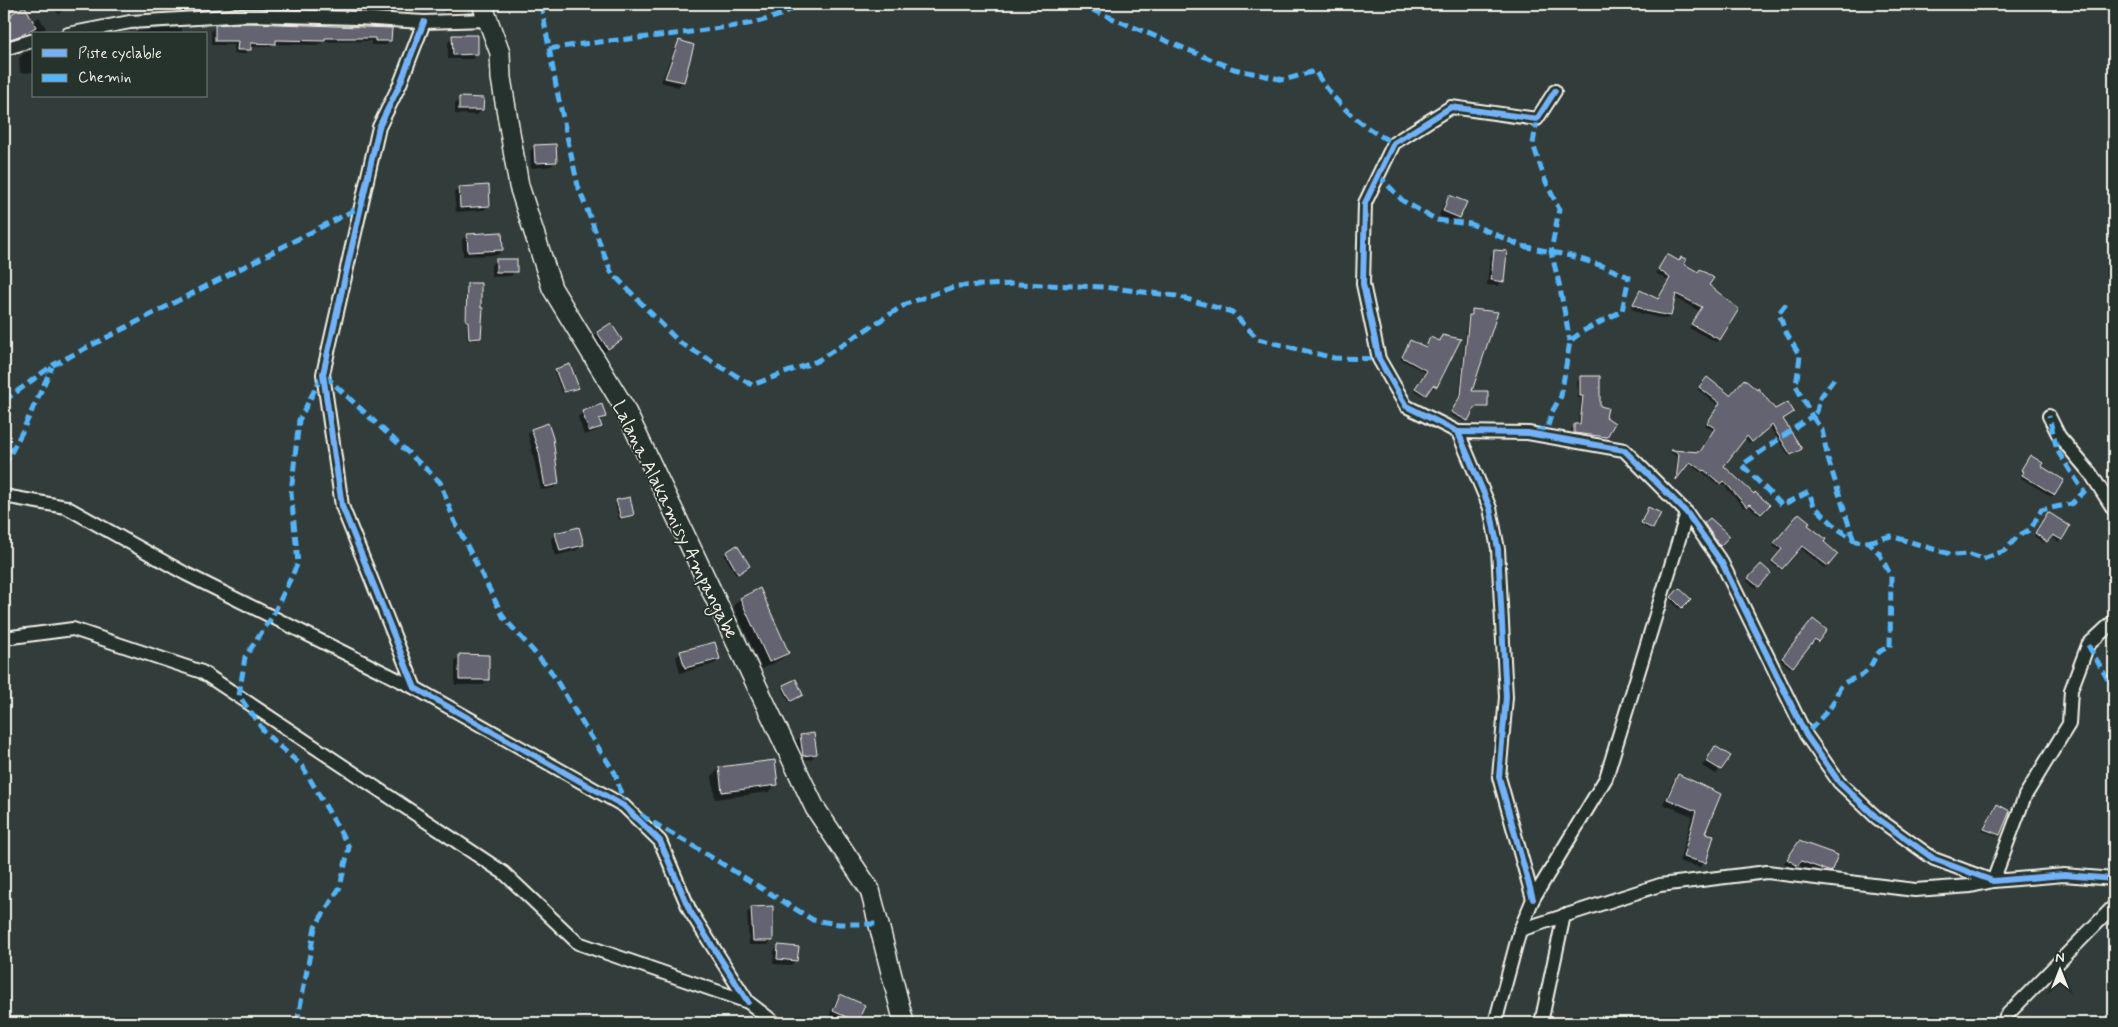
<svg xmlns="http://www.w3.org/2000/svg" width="2118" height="1027" font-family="Mynerve,sans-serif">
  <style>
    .shadow { fill: #0007 }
    .building { fill: #636471; stroke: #f4f1e8 }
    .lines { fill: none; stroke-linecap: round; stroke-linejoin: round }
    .street-casing { stroke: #f4f1e8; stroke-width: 16 }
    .secondary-casing { stroke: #f4f1e8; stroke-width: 22 }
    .street { stroke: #26332d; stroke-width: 12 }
    .secondary { stroke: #26332d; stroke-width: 19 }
    .quiet { stroke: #56b5f8; stroke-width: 5; stroke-dasharray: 10 5; stroke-linecap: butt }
    .cycleway-casing { stroke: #26332d; stroke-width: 9 }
    .cycleway { stroke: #73b2f8; stroke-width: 6 }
    .labels { text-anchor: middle; stroke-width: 4; stroke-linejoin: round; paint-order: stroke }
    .street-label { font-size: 19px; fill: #f4f1e8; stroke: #26332d }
  </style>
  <rect width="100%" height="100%" fill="#323d3b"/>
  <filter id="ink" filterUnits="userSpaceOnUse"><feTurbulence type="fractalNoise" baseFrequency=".02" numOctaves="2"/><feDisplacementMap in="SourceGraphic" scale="10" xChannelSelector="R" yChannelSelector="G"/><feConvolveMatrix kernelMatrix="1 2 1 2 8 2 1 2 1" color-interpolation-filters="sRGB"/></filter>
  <g filter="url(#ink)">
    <g class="shadow">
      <path d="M48,4H69L59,14Z"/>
      <path d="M162,4H195L189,13L173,14Z"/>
      <path d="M212,4H275V7L271,11H228Z"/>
      <path d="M306,4H377V11L372,15L306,12Z"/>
      <path d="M382,4H411V11L406,16H375Z"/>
      <path d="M444,4H468V10L463,15L443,14Z"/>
      <path d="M12,15L32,22L39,17L46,28L40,34H34V37L4,43V23Z"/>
      <path d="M216,26L390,29V40L386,45H371V41L322,42L319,45L274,44L270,47H250L245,54H234V45H211V31Z"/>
      <path d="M182,28V34H134L137,31Z"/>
      <path d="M453,37L477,54L472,59H448V42Z"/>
      <path d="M680,42L693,46L683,82L678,87L661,82L675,47Z"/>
      <path d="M34,50V72L20,73L19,58L24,53Z"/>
      <path d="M460,99L482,110L477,115L455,114V104Z"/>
      <path d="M535,146L556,161L551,166L531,168L530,151Z"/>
      <path d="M459,188L489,205L484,210L456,212L454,193Z"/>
      <path d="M1450,196L1459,217L1454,222L1439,216L1445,201Z"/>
      <path d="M467,235L502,250L497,255L463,256L462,240Z"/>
      <path d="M1495,251L1502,281L1497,286L1487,285L1490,256Z"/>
      <path d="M1681,258L1683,265L1707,285L1719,339L1716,342L1689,328L1699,311L1674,297L1670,315L1666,319L1642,314L1631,308L1640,292L1657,300L1668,281L1656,273L1664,259L1678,262Z"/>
      <path d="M496,260L515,271L511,276L491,277V265Z"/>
      <path d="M468,284L480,338L478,340H467V323H465L466,287Z"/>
      <path d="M1472,311L1496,313L1470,392L1487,406L1485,408H1473L1465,422L1450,415L1459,398L1467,318Z"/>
      <path d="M598,333L620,339L603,353L593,337Z"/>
      <path d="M1442,336L1459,340L1436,386L1434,388L1430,387L1423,396L1414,390L1426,373L1400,359L1410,341L1425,348L1430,339L1439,342Z"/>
      <path d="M556,370L578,388L562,393L554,372Z"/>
      <path d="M1581,378L1604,418L1606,436L1603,439L1571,436V429L1578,425L1581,398H1578L1577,381Z"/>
      <path d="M1705,381L1730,396L1781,420L1798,450L1789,456L1769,426L1749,443L1745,438L1723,466L1754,495L1768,505L1759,515L1747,505L1744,508L1721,482L1718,485L1701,471L1700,472L1687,463L1675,479L1677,457L1670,452L1699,453L1714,431L1705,425L1719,406L1698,390Z"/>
      <path d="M583,412L605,417L599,422L601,426L596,431L584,435L578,417Z"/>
      <path d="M532,431L558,484L554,488L541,490L528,434Z"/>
      <path d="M2028,459L2062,480L2052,497L2021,478L2023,474L2020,472Z"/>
      <path d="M617,502L633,515L619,520L615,504Z"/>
      <path d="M1647,511L1652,528L1650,530L1640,525Z"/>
      <path d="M1799,515L1822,543L1836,554L1825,568L1799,547L1780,570L1771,563L1781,552L1773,546Z"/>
      <path d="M2046,516L2069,527L2059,542L2050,536L2044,543L2034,536Z"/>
      <path d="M1710,520L1728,536L1718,547L1703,526Z"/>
      <path d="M556,534L582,545L577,550L555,556L551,539Z"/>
      <path d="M727,553L749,566L736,575L724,555Z"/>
      <path d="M1761,566L1769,573L1756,588L1747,581Z"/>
      <path d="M1679,590L1689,599L1679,609L1670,600Z"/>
      <path d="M740,599L788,653L780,660L762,669L733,606Z"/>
      <path d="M1811,623L1825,631L1815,643L1813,641L1790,668L1780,660Z"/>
      <path d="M681,653L719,659L714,664L680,673L676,657Z"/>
      <path d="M460,656L488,680L483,685H455V661Z"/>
      <path d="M784,686L802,695L789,702L782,688Z"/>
      <path d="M801,736L816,754L811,759L799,760L796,741Z"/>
      <path d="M1716,748L1720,769L1716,774L1702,766Z"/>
      <path d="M720,768L777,784L769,792L715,799L712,776Z"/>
      <path d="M1678,776L1719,795L1704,834L1705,862L1700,867L1679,862L1692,816L1663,804L1673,781Z"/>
      <path d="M1997,806L1999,834L1997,836L1982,831Z"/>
      <path d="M1799,842L1830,871L1827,875L1797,865L1793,869L1784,863Z"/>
      <path d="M752,908L772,940L768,945H749L747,913Z"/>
      <path d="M779,946L796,960L791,965L773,964L774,951Z"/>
      <path d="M841,996L857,1021L855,1023H847L829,1016L836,1000Z"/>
      <path d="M937,1014L946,1021L945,1023H930Z"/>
    </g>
    <g class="building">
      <path d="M228,4H393L392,12L236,8Z"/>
      <path d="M25,6L36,27L22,35L4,41V21L12,16L11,14Z"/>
      <path d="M249,23L392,28L391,41H375V38H325V41L276,40V44L251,43V50H237L238,41H215V25Z"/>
      <path d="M452,35H478V54L453,55Z"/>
      <path d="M679,40L694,45L684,82L665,78Z"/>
      <path d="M459,97L484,98L483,110H459Z"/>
      <path d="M556,144L557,162L535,163L534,145Z"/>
      <path d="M489,185L490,206L460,208L459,187Z"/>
      <path d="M1449,195L1467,202L1460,218L1443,211Z"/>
      <path d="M502,232L503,250L468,252L467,234Z"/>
      <path d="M1494,250L1507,251L1504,282L1491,280Z"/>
      <path d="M1667,254L1679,261L1681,257L1686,259L1684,264L1698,272L1700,269L1714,278L1709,285L1739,309L1720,340L1691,324L1702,307L1676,294L1671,316L1646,311L1633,304L1640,290L1658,299L1670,278L1658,269Z"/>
      <rect x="496" y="259" width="21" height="13"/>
      <path d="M467,283H481V308H483L481,338L469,339L468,321H466Z"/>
      <path d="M1472,309L1498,312L1472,391H1488V407H1475L1468,421L1451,412L1461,395L1469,315H1472Z"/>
      <path d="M611,323L622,340L608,349L597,332Z"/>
      <path d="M1442,335L1461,339L1437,387L1433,385L1426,395L1415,388L1427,371L1402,357L1410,340L1426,347L1430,337L1440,341Z"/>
      <path d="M570,364L579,388L564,392L555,369Z"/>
      <path d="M1580,376H1600V406L1608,408L1606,417L1615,423L1607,437L1574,433V424H1580L1583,396H1580Z"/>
      <path d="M1707,377L1730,395L1744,379L1757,390L1758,388L1775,409L1788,402L1794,412L1783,419L1802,449L1791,455L1772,425L1752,442L1747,436L1724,466L1754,494L1755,492L1770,505L1761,514L1750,504L1747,507L1724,481L1721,484L1704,470L1703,471L1690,462L1676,480L1679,454L1671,450L1700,452L1715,428L1707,423L1720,403L1699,387Z"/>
      <path d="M602,404L606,417L599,419L602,427L589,431L582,411Z"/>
      <path d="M548,423L553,438L559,484L545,487L539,452L531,429Z"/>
      <path d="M2030,455L2043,463L2041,466L2064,480L2055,495L2022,475L2024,472L2021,470Z"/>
      <path d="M630,497L634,515L621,518L616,500Z"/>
      <path d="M1648,507L1661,513L1653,529L1641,523Z"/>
      <path d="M2048,512L2070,526L2062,540L2053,535L2047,542L2035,533Z"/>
      <path d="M1799,513L1810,522L1808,525L1826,539L1824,542L1838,554L1828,566L1802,546L1782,569L1772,561L1782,549L1774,543Z"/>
      <path d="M1710,518L1730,536L1720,546L1704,523Z"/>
      <path d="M579,527L584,545L560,551L555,533Z"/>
      <path d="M737,545L750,566L738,574L726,552Z"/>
      <path d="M1761,564L1771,573L1759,587L1748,578Z"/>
      <path d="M760,588L789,653L769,662L740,598Z"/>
      <path d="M1679,588L1691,599L1682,608L1671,597Z"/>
      <path d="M1813,619L1827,630L1818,642L1815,639L1793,667L1782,658Z"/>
      <path d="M715,642L720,659L685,668L680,651Z"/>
      <path d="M459,654L489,655V680H459Z"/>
      <path d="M796,679L803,695L791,701L783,685Z"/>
      <path d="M814,733L817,754L803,756L800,735Z"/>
      <path d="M1715,746L1731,756L1721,770L1706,761Z"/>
      <path d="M775,760L778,785L722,792L719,767Z"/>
      <path d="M1678,774L1721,794L1705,833L1714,835L1706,863L1683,857L1696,811L1667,799Z"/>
      <path d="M1997,804L2010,811L2000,835L1984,829Z"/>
      <path d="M1799,841L1838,855L1831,872L1801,861L1798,866L1787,859Z"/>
      <path d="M773,906V941H753L751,907Z"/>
      <path d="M778,945L799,947L797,961L777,959Z"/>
      <path d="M840,994L865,1005L858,1022L833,1011Z"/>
    </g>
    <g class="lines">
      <g class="street-casing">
        <g id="street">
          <path d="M4,6L8,4"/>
          <path d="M424,22L400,84L379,127L323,374L342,506L415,688L624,806L660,841L690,911L748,1002"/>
          <path d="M68,34L130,22L247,15L357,18L424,22L487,20"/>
          <path d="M4,49L34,40"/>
          <path d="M2049,416L2059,436L2091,474L2114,510"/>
          <path d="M1458,432L1528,433L1624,450L1687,513L1722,563L1806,735L1839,782L1877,818L1934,859L1993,881L2064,875L2114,879"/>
          <path d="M4,496L66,507L186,574L415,688"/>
          <path d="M4,638L73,629L202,672L504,873L578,943L748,1002L775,1023"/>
          <path d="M1533,899L1499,777L1506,697L1498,549L1490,508L1458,432L1406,406L1379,359L1363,284L1365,203L1394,143L1451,107L1537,119L1555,91"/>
          <path d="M1520,930L1660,885L1767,872L1915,890L1971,886L1993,881L2025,796L2069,724L2071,690L2088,645L2114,621"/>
          <path d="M1495,1023L1520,930L1533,899L1606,778L1687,513"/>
          <path d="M1541,1023L1564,915"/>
          <path d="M2004,1023L2006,1016L2114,906"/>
        </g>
      </g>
      <g class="secondary-casing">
        <path id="secondary" d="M482,4L500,53L501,78L519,186L552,288L624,407L815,808L870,890L904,1023"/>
      </g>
      <use href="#street" class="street"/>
      <use href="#secondary" class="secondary"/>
      <g class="quiet">
        <path d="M541,4L557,91L578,186L611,272L679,342L752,385L817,361L906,304L956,286L1016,284L1104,287L1176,296L1232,312L1258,339L1334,358L1379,359"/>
        <path d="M1078,4L1234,69L1284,80L1315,71C1335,103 1360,127 1394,143"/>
        <path d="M549,49C601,40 653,38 705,30C740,25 770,24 800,4"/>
        <path d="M1537,119L1533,144L1545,180L1559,209L1551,252L1559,283L1570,341"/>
        <path d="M1378,175L1403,201L1437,220L1471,224L1522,246L1571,256L1603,266L1629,277L1622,311L1583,331L1570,341L1561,396L1552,412L1547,429L1536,431"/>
        <path d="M1786,304L1779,313L1785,331L1800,356L1796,386L1812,416L1742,465L1782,505L1809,492L1814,506L1836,527L1854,541L1868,542L1879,553L1891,576L1890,647C1873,651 1876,661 1867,671C1859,679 1855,677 1846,682C1837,687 1837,697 1832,705C1825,715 1814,724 1806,735"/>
        <path d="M1834,379L1820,398L1817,411L1812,416L1822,430L1828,459L1854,541"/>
        <path d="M4,401L53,365L360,207"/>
        <path d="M4,466L22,432L52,367"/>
        <path d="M1868,542L1891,536L1953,555L1967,554L1983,559L2004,551L2018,536L2031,529L2041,510L2071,504L2084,492L2057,450L2049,416"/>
        <path d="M2088,645L2114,690"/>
        <path d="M640,815L690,844L813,920L839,924H879"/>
        <path d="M297,1023L315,927L340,887L349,847L303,767L266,734L239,696L245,657L272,617L298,563L291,493L299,420L323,374L440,482L454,520L504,618L550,670L586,729L615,773L625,806"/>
      </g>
      <g class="cycleway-casing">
        <g id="cycleway">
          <path d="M424,22L400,84L379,127L323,374L342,506L415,688L624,806L660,841L690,911L748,1002"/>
          <path d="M1458,432L1528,433L1624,450L1687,513L1722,563L1806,735L1839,782L1877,818L1934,859L1993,881L2064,875L2114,879"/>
          <path d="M1533,899L1499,777L1506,697L1498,549L1490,508L1458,432L1406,406L1379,359L1363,284L1365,203L1394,143L1451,107L1537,119L1555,91"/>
        </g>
      </g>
      <use href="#cycleway" class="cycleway"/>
    </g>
  </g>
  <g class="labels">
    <g class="street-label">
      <text transform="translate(676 519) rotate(64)" y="7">Lalana Alakamisy Ampangabe</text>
    </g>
  </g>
  <rect width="2118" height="1027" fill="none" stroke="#26332d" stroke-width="20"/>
  <rect x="10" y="10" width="2098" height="1007" fill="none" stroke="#f4f1e8" stroke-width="2" filter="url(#ink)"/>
  <rect x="32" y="32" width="175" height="65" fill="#26332d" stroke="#787f78"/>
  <rect x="42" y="49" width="25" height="8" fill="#73b2f8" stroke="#787f78"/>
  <text x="78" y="58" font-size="15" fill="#f4f1e8">Piste cyclable</text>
  <rect x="42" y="74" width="25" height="8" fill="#56b5f8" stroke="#787f78"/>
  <text x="78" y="82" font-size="15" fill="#f4f1e8">Chemin</text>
  <g transform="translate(2060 970)" stroke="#26332d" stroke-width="4" paint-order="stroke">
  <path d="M0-4L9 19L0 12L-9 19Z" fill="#f4f1e8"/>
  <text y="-8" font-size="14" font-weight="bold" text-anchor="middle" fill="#f4f1e8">N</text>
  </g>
</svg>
